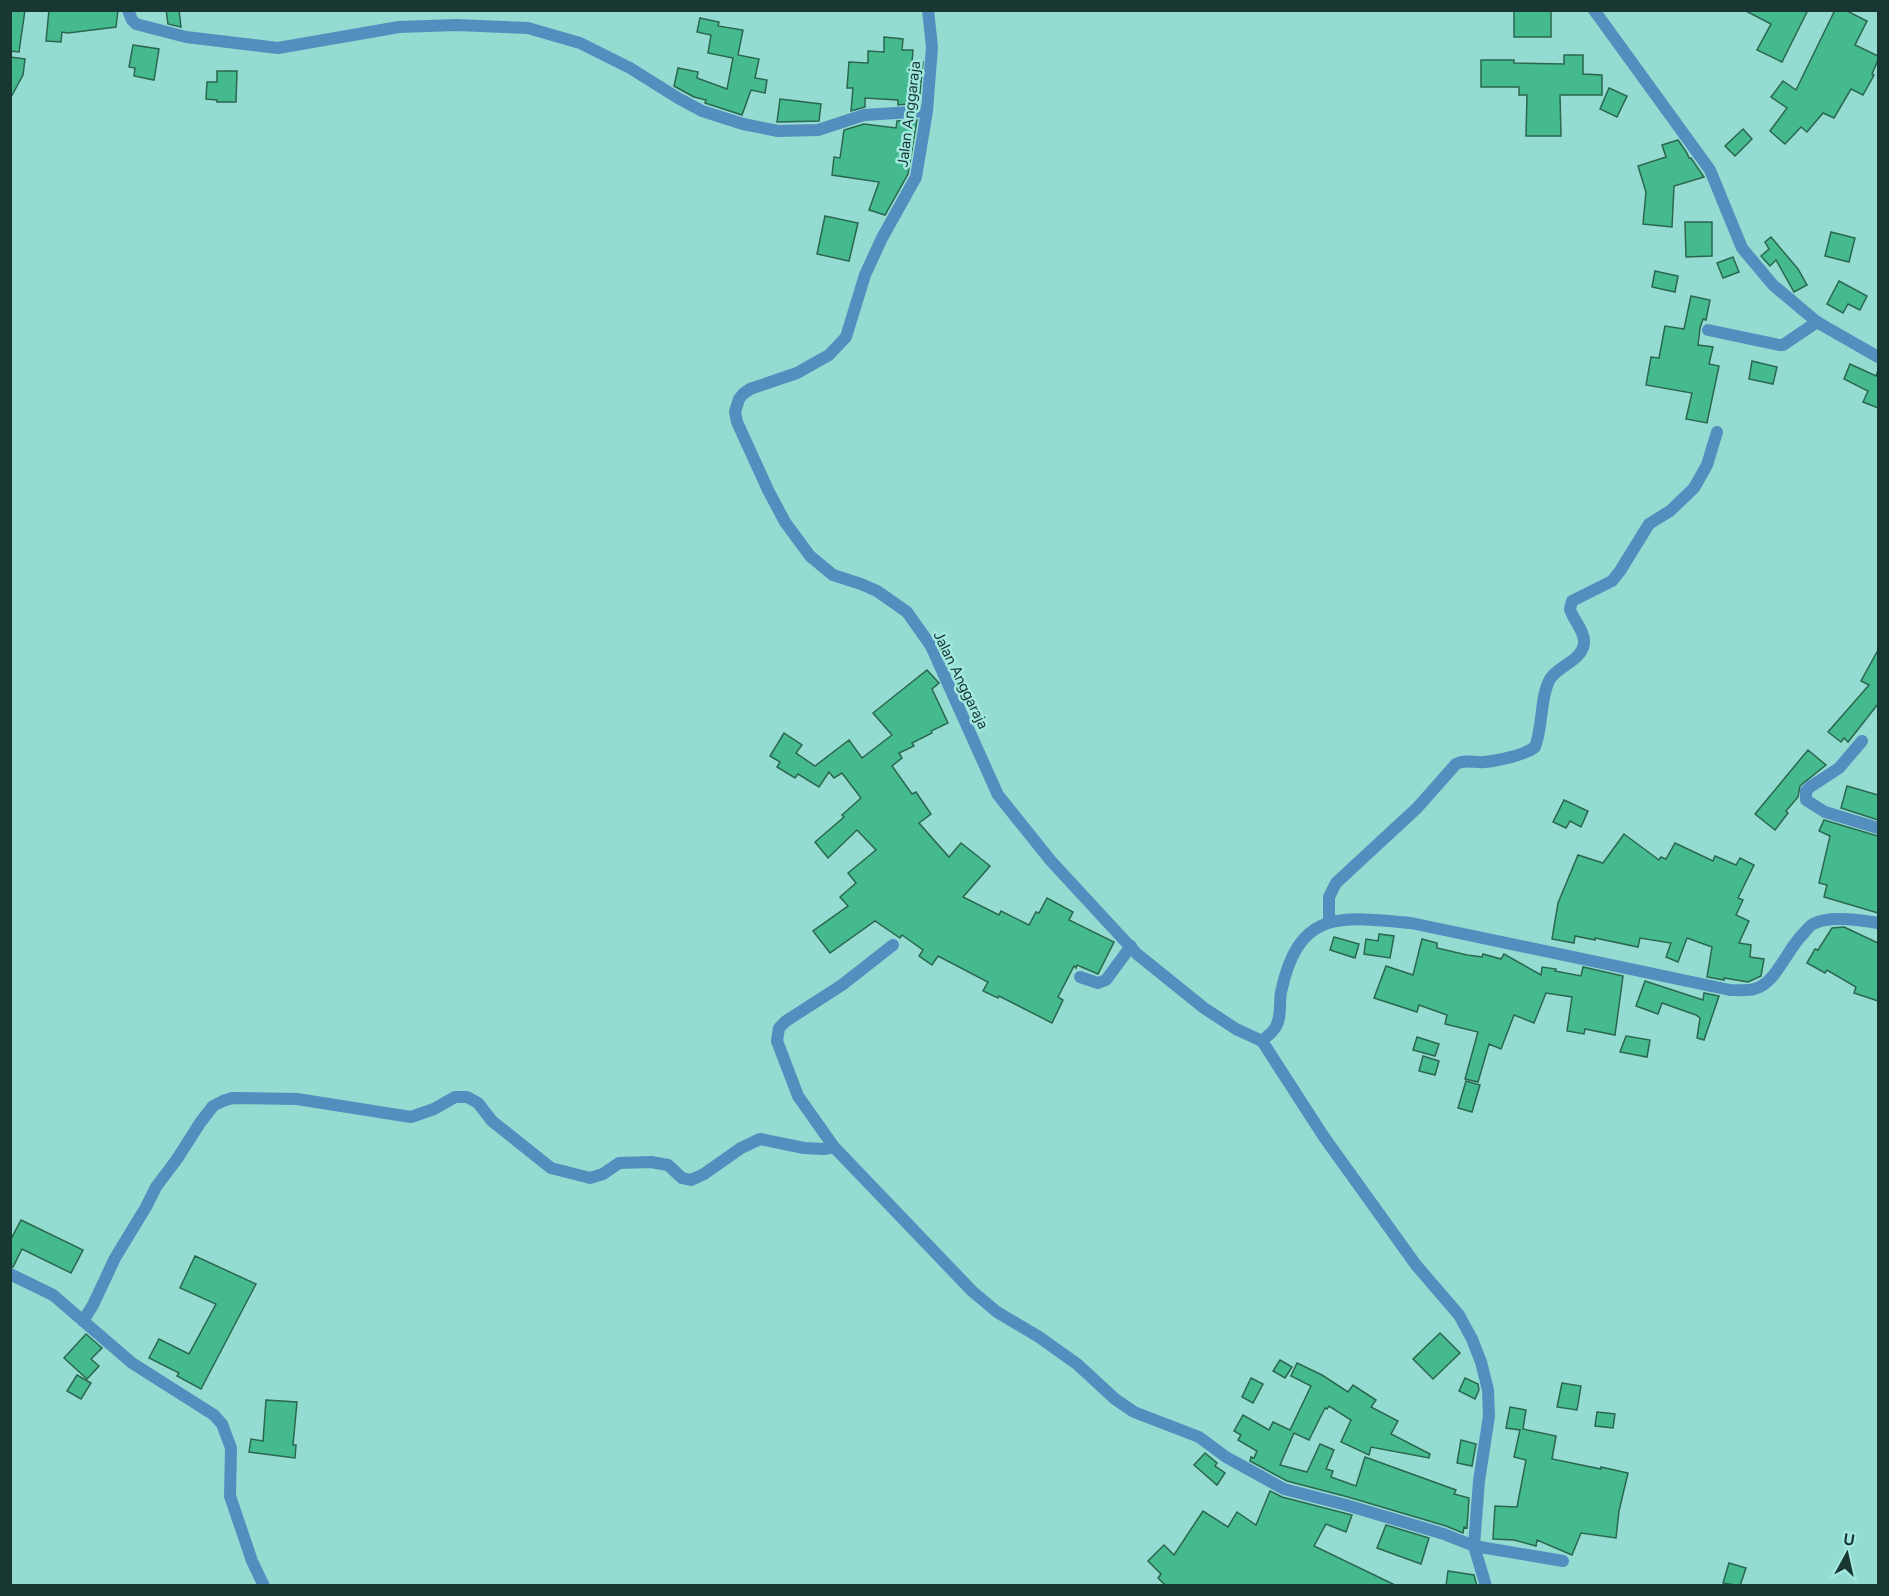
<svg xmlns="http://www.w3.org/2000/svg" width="1889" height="1596" font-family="Figtree,sans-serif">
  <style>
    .building { fill: #45ba8f; stroke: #2b664f; stroke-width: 1.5 }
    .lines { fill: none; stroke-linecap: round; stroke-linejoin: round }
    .minor { stroke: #548ebf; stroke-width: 12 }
    .labels { text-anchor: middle; stroke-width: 5; stroke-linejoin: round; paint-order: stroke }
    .street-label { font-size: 15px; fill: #183632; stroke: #a1e8de }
  </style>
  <rect width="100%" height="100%" fill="#94dbd1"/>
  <g class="building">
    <path d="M10,10H25L19,52L10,51Z"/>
    <path d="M49,10H118L116,27L68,33L62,32L61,42L46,41Z"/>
    <path d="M166,10H179L181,27L168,24Z"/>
    <rect x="1514" y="10" width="37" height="27"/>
    <path d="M1744,10H1808L1782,62L1757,50L1771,24Z"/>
    <path d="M1835,10H1845L1867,21L1855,45L1878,56V60L1872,74L1874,75L1863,95L1851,89L1834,118L1823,113L1807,132L1801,127L1785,144L1770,131L1787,108L1771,97L1783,81L1796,90Z"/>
    <path d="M700,18L719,22L718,26L743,30L738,55L759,59L755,78L767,80L765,93L751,90L742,115L705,103L706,100L694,97L674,86L678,68L698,72L697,78L727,89L733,58L708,53L711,35L697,32Z"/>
    <path d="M884,37L903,39L902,50H913L912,62H923L919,103L898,105V100L865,98V107L851,111L853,88H847L849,62L868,63V51L884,52Z"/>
    <path d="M133,45L159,49L154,80L134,76L135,68L129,67Z"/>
    <path d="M1564,55H1583V74L1602,75V95H1560L1561,136H1526L1527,95H1519V87H1481V60H1514V63L1564,64Z"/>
    <path d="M10,57L25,59L23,75L10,99Z"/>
    <path d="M217,71H237L236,102H217V100L206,99L207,82H217Z"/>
    <path d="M1609,88L1627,96L1617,117L1600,109Z"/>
    <path d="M780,99L821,104L819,121L777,122Z"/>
    <path d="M917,120L908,174L885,215L869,210L879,182L832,175L834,157L840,158L844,130L864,124L896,128L897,121Z"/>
    <path d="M1743,129L1752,139L1735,156L1725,146Z"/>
    <path d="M1678,140L1687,153L1689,158H1691L1704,177L1674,186L1672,227L1643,224L1646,192L1638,166L1666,157L1662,145Z"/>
    <path d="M825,216L858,223L849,261L817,254Z"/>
    <path d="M1685,222H1712V256L1686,257Z"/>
    <path d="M1831,232L1855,238L1849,262L1825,256Z"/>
    <path d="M1771,237L1798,269L1807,285L1794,292L1776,260L1770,266L1761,256L1769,249L1765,242Z"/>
    <path d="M1733,257L1739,272L1723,278L1717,263Z"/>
    <path d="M1655,271L1678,276L1675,292L1652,287Z"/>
    <path d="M1839,281L1867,296L1860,310L1848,304L1843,313L1827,304Z"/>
    <path d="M1691,296L1710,300L1706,320L1703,319L1700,328L1698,345L1713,347L1709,364L1719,366L1707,423L1686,419L1692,393L1646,385L1651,357L1659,358L1665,326L1684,329Z"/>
    <path d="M1752,361L1777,367L1773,384L1749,379Z"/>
    <path d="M1850,364L1876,376L1878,370V408L1863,402L1868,391L1844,379Z"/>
    <path d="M1878,650V704L1848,742L1844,738L1841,742L1828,732L1869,685L1861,681Z"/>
    <path d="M927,670L939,683L932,689L948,723L931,731L932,733L912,743L914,746L899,753L902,758L892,766L912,794L916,792L931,814L919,823L949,857L961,843L990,866L963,897L999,915L1001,911L1029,925L1036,912L1039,913L1047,898L1073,912L1069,920L1114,942L1098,974L1077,965L1076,968L1074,966L1058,997L1063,1000L1052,1023L999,996L998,998L983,991L988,982L938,956L932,965L919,956L923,950L902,935L900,938L875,921L830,953L813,931L848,906L840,897L856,883L848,873L876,850L857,830L828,858L815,842L844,817L842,815L861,798L842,773L834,778L829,772L819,787L798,774L795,778L777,767L780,762L770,756L784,733L802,745L796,753L815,766L849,740L862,758L892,735L873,713Z"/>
    <path d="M1808,750L1826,765L1800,786L1798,797L1786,811L1788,813L1775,830L1755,814Z"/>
    <path d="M1847,786L1878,795V820L1841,808Z"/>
    <path d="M1564,800L1588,811L1581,827L1570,821L1566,828L1553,822Z"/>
    <path d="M1824,820L1878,836V913L1824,897L1827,885L1819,883L1830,836L1819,831Z"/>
    <path d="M1624,834L1659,860L1661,857L1666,859L1675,843L1713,861L1715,856L1736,865L1740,858L1754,865L1738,898L1743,900L1736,915L1749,921L1739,943L1751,945L1750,957L1764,959L1761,976L1748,982L1724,978V980L1707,977L1712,947L1687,938L1678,962L1666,957L1671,943L1640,938L1638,947L1595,938V940L1575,936L1574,943L1552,939L1558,903L1578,855L1603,863Z"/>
    <path d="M1844,927L1878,943V1001L1854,993L1856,987L1827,970L1825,973L1807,963L1815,949L1818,950L1832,928Z"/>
    <path d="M1379,934L1394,936L1390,958L1364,954L1366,939L1378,941Z"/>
    <path d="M1334,937L1359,944L1355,958L1330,950Z"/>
    <path d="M1422,939L1437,943V948L1467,955L1482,957L1483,954L1501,959L1504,954L1541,975L1542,967L1556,969L1555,971L1581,976L1583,967L1623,976L1615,1035L1585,1029L1584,1034L1567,1031L1572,997L1546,993L1534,1023L1514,1015L1501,1049L1489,1044L1478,1082L1465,1079L1478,1032L1445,1024L1447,1015L1419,1005L1417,1012L1374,998L1386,966L1413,975Z"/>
    <path d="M1645,981L1703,1000L1704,993L1719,996L1704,1040L1697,1038L1700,1018L1696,1015L1662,1003L1658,1014L1636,1006Z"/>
    <path d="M1626,1036L1650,1040L1647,1057L1620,1052Z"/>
    <path d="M1417,1037L1439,1044L1435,1056L1413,1050Z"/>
    <path d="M1423,1056L1439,1061L1435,1075L1419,1071Z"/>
    <path d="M1466,1081L1480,1085L1472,1112L1458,1108Z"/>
    <path d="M21,1220L83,1250L71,1273L22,1249L13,1267L10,1266V1241Z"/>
    <path d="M195,1256L256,1284L201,1389L177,1376L179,1373L149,1358L159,1339L189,1354L216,1304L180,1288Z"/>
    <path d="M1440,1333L1460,1353L1433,1379L1413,1359Z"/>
    <path d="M86,1334L102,1348L91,1359L99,1366L87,1379L64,1358Z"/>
    <path d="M1280,1360L1292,1367L1285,1378L1273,1371Z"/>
    <path d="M1297,1363L1322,1375L1348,1392L1353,1385L1376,1400L1371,1407L1398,1421L1391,1434L1430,1454L1429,1458L1371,1447L1369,1455L1341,1442L1351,1420L1329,1406L1327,1409L1325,1408L1309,1440L1294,1433L1280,1465L1307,1472L1320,1444L1334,1450L1326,1469L1333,1471L1331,1477L1356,1486L1365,1457L1456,1490L1454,1494L1469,1498L1467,1528L1464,1527L1463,1533L1446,1526L1348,1497L1287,1481L1250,1461L1251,1457L1254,1458L1257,1451L1238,1440L1241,1435L1234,1431L1243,1415L1269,1430L1273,1422L1290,1430L1311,1386L1291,1376Z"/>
    <path d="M77,1375L91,1383L81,1399L67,1391Z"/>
    <path d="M1251,1378L1263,1384L1253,1403L1242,1397Z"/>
    <path d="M1465,1378L1478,1384L1479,1390L1475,1399L1459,1391Z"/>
    <path d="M1562,1383L1581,1386L1577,1410L1557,1407Z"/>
    <path d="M266,1400L297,1402L293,1445H296L295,1458L249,1452L251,1439L263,1441Z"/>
    <path d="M1510,1407L1526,1410L1523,1429L1556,1436L1552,1459L1601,1469V1467L1628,1473L1619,1511L1616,1538L1581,1533L1572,1555L1537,1540L1536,1546L1514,1540L1493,1539L1495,1506L1517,1507L1526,1460L1514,1457L1520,1430L1506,1428Z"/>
    <path d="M1597,1412L1615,1414L1613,1428L1595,1426Z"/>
    <path d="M1461,1440L1476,1444L1472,1466L1457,1463Z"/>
    <path d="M1205,1453L1217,1463L1215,1466L1225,1473L1217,1485L1194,1465Z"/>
    <path d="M1270,1491L1282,1497L1352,1515L1346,1532L1326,1524L1314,1546L1397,1586H1166L1158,1578L1161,1574L1148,1561L1164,1545L1174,1555L1203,1511L1228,1527L1237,1512L1256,1525Z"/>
    <path d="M1386,1525L1429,1538L1421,1564L1377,1548Z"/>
    <path d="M1729,1563L1746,1568L1740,1586L1723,1583Z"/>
    <path d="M1448,1571L1474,1575L1477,1586H1446Z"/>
  </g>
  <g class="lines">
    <g class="minor">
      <path d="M128,10L132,20L136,24L186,37L278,48L399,27L456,25L528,28L580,43L630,68L678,98L702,111L743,124L778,131L818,130L864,115L927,111"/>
      <path d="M928,10L932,47L927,111L916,177L882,238L865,275L846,337L829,355L797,373L750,389L743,394L739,399L735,412L737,422L768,490L785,522L810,556L833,575L861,584L877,591L907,612L931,646L998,795L1051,861L1137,954L1204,1008L1236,1029L1262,1041"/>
      <path d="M1594,10L1710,170L1742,248L1773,285L1817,322L1878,357"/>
      <path d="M1708,330L1779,345H1783L1817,322"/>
      <path d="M1862,741L1839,768L1810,787L1806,791V800L1825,812L1878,828"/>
      <path d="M1329,922V897L1336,883L1417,808L1456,764C1465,759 1474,763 1484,762C1497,761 1525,755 1535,747C1543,727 1540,696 1550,679C1559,665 1582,661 1584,643C1585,631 1573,620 1570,609L1572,601L1612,581L1620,571L1649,524L1670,511L1694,488L1707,465L1717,432"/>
      <path d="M893,945L842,985L786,1021L779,1028L777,1041L798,1096L834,1147L972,1291L997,1312L1039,1337L1077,1364L1115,1399L1134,1412L1199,1437L1226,1457L1284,1489L1346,1505L1444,1534L1474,1546L1563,1561"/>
      <path d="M1080,977L1098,983L1106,980L1131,946"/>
      <path d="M1262,1041C1266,1037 1272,1033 1275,1028C1282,1018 1279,1003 1281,992C1299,908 1340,917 1411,923L1730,990C1738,990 1747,991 1754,989C1776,984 1787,949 1803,934C1806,931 1809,926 1813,924C1829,915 1861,920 1878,923"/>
      <path d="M1262,1041L1324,1137L1416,1265L1459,1315L1472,1339L1481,1362L1488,1390L1489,1416L1479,1481L1474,1546L1486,1586"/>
      <path d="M10,1274L53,1295L132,1363L214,1415L222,1424L231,1448L230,1496L252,1561L264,1586"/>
      <path d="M83,1321L93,1305L115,1258L146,1207L156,1187L177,1159L200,1123L213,1106L223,1101L232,1098L297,1099L411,1117L434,1109L455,1097H467L478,1103L492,1121L551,1168L590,1178L603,1174L619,1163L651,1162L668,1165L682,1178L691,1180L704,1174L741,1148L760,1139L804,1148L824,1149L834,1147"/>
    </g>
  </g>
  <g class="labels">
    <g class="street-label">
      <text transform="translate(909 114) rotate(-83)" y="5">Jalan Anggaraja</text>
      <text transform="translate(961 680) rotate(64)" y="5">Jalan Anggaraja</text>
    </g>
  </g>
  <rect width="1889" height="1596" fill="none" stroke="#183632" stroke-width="24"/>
  <g transform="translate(1847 1554) rotate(8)" stroke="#a1e8de" stroke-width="4.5" paint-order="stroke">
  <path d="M0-4.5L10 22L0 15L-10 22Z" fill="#183632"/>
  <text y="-9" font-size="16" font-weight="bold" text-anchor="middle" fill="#183632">U</text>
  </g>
</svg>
